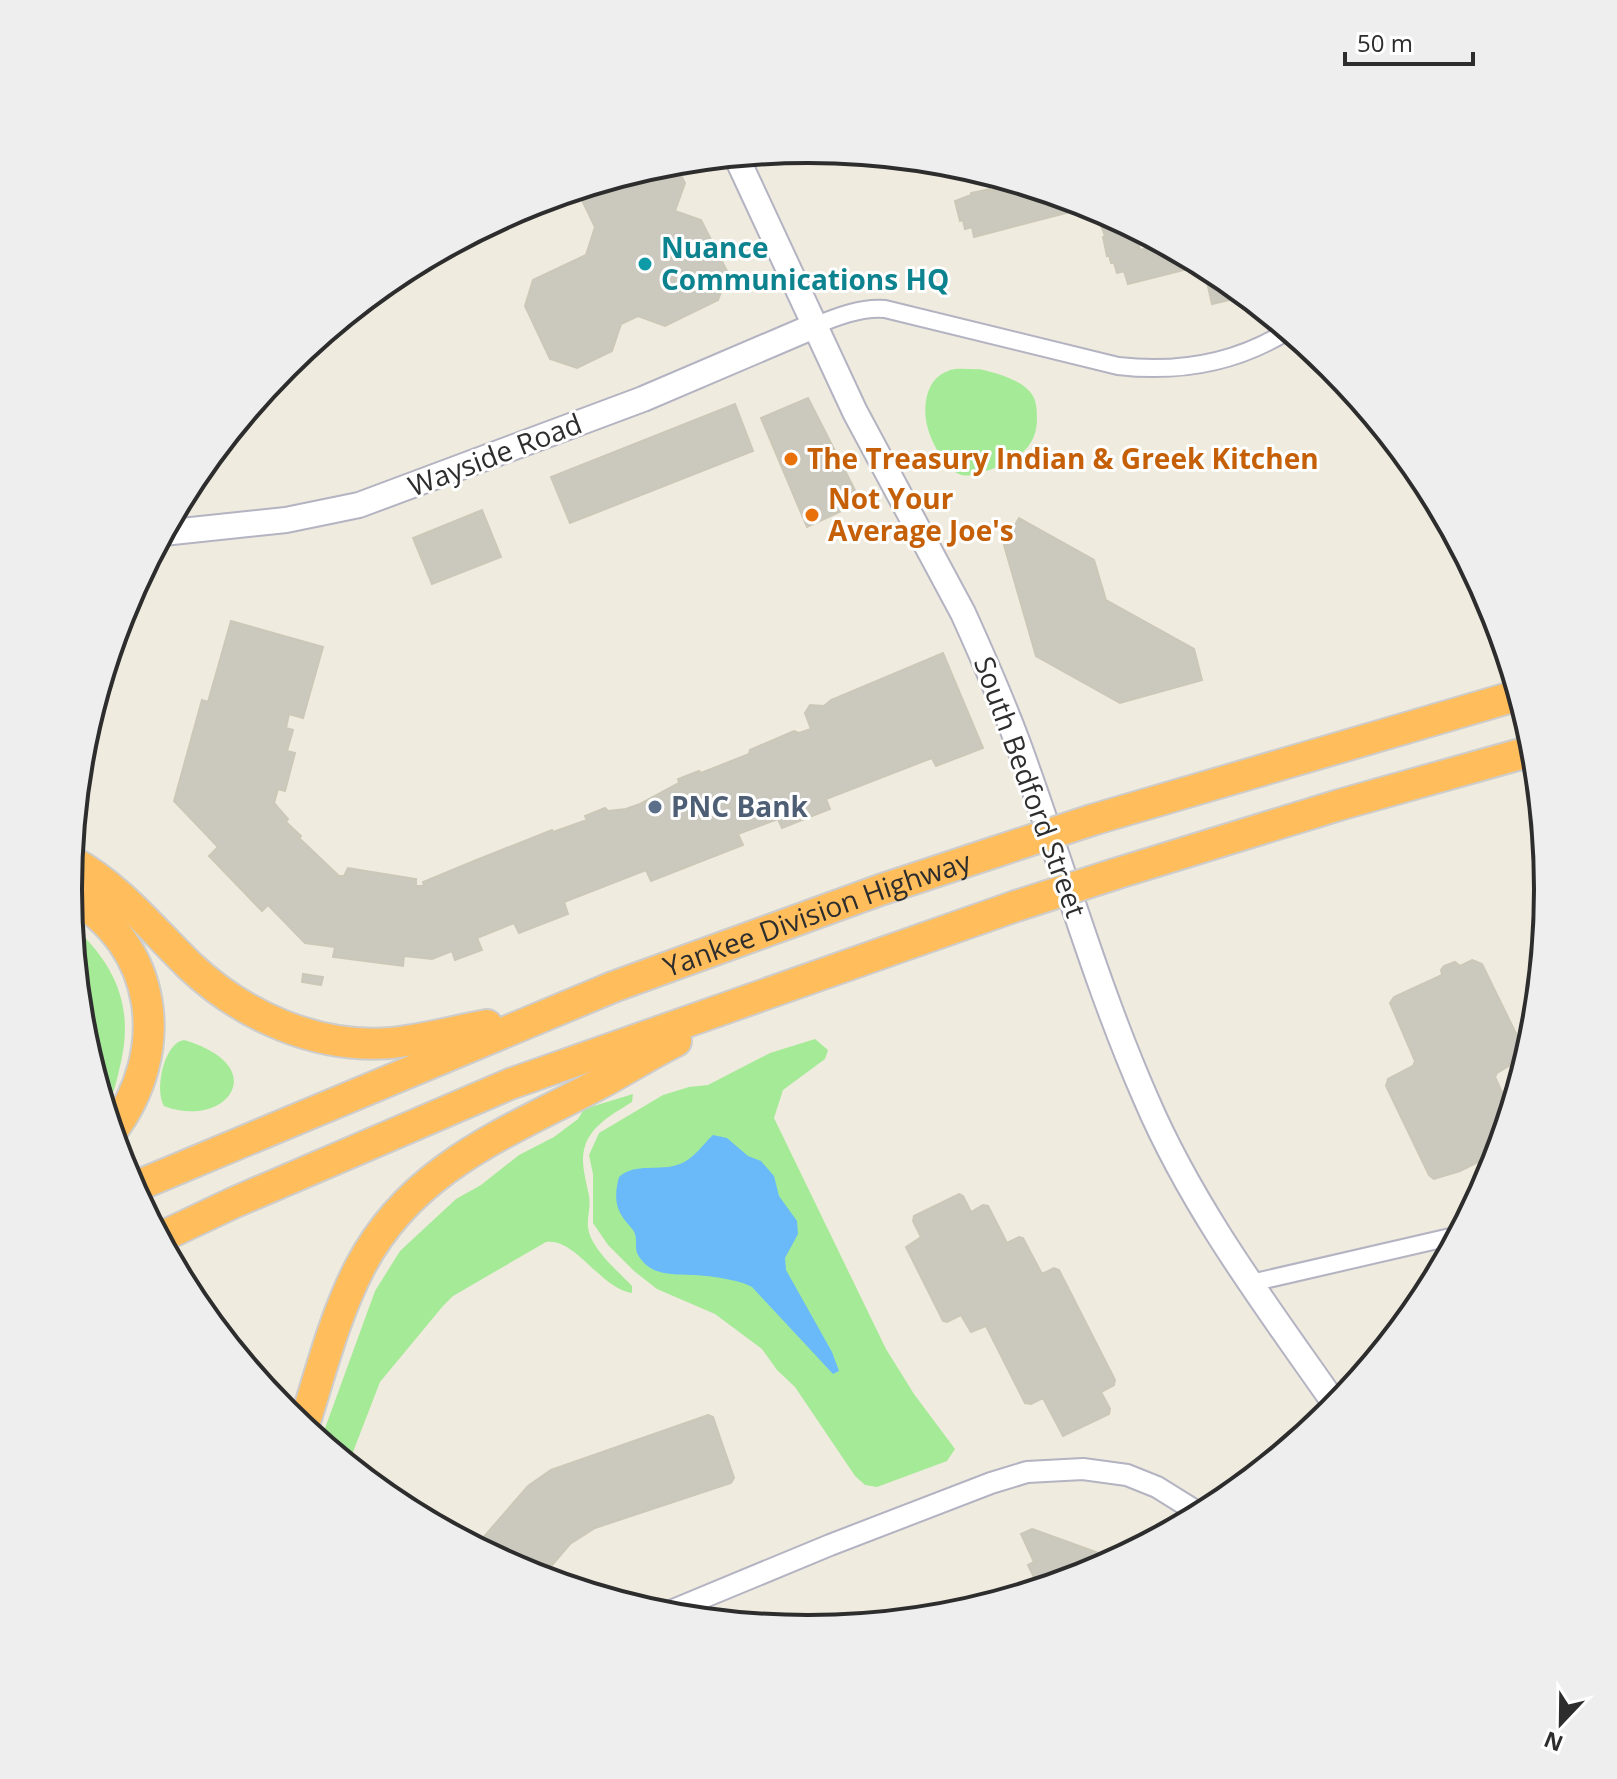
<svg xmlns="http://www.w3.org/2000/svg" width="1617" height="1779" font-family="'Open Sans',sans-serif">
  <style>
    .green { fill: #a5ea97 }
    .water { fill: #6abafa }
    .building { fill: #cbc8be; stroke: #ccc8b8; stroke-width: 2 }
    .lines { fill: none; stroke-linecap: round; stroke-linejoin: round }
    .minor-casing { stroke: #b3b3c2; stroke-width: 20 }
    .tertiary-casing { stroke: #b3b3c2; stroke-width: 24 }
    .secondary-casing { stroke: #b3b3c2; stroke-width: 28 }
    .motorway-casing { stroke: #cdcdcd; stroke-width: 34 }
    .minor { stroke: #fff; stroke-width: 16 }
    .tertiary { stroke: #fff; stroke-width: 20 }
    .secondary { stroke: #fff; stroke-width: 24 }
    .motorway { stroke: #ffbe5b; stroke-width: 30 }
    .motorway-bridge-casing { stroke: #cdcdcd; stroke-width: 34; stroke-linecap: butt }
    .motorway-bridge { stroke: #ffbe5b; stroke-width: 30 }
    .culture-dot { fill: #0f9aa8; stroke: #fff; stroke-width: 3 }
    .food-dot { fill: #e8710a; stroke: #fff; stroke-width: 3 }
    .service-dot { fill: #5c6f8a; stroke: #fff; stroke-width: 3 }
    .labels { text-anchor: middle; stroke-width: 6; stroke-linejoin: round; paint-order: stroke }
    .culture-label { font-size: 28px; font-weight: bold; fill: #0d838f; stroke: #fff; text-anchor: start }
    .street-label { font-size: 28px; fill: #2d2d2d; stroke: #fff }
    .food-label { font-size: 28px; font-weight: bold; fill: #c56008; stroke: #fff; text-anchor: start }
    .service-label { font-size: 28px; font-weight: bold; fill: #4e5e75; stroke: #fff; text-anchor: start }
    .rim { fill: none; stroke: #2d2d2d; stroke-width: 4 }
  </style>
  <rect width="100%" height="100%" fill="#f0ebdf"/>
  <g class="green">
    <path d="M979,369C996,373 1024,380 1033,396C1037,403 1037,413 1037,421C1036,449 1014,462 989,470C980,473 969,478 959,474C945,468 932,443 928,429C922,409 925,379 948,371C956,367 970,370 979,369Z"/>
    <path d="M71,924C114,963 134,1004 121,1062C117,1078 115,1094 105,1108L82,1034Z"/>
    <path d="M815,1039L828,1050L825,1059L783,1090L774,1118L886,1349L914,1394L955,1449L947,1461L877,1487L865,1485L855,1476L795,1387L777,1370L762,1349L715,1314L657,1289L634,1271L608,1245L593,1223V1174L589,1155L599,1133L663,1095L689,1087L708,1085L770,1053Z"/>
    <path d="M184,1040C275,1067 225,1130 164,1106C154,1090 164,1043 184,1040Z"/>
    <path d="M633,1094L632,1102C610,1116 583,1129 583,1160C583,1171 587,1185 589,1196C591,1207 587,1217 588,1227C590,1248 618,1271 632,1286V1293C601,1289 575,1237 546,1242L453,1296L443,1306L380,1382L348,1465L320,1442L375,1291L400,1251L456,1199L481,1185L519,1155L554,1137L578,1119L584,1109Z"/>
  </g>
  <path class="water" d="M713,1135L727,1138L748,1156L761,1161L774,1176L779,1196L797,1221L798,1234L785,1258L786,1270L832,1352L839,1371L833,1374L752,1287C741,1280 706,1275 691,1275C670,1274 649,1276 637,1253C635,1247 637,1240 635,1234C633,1228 627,1224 624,1219C614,1206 615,1192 619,1177C635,1162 660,1172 680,1164C695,1158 702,1145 713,1135Z"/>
  <g class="building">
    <path d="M674,162L685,183L675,211L701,220L728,273L718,300L665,326L638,316L621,324L612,351L577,368L550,359L525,306L533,280L586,255L595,227L577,190Z"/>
    <path d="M1016,182L1092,206H1093L974,237L972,227L965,229L963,220L960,221L955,201L971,195V193L990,189V191Z"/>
    <path d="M1102,211L1144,233L1145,237L1137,238L1140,250L1153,247L1151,241L1156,240L1204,265L1128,284L1124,271L1117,273L1114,263H1111L1109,255L1107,256L1103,237L1105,236L1096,212Z"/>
    <path d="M1225,278L1231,283L1234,299L1212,304L1207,282Z"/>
    <path d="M808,398L861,502L807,527L761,418Z"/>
    <path d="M735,404L753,451L570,523L551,477Z"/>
    <path d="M482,510L501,557L432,584L413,538Z"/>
    <path d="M1019,518L1094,560L1106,600L1194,649L1202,680L1120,703L1036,656L1004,545Z"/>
    <path d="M231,621L323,647L303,718L289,714L286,728L293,730L287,751L295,753L285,791L278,789L274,803L288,819L286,822L301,836L299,838L339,876H344L348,868L416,879V886H424L423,882L474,861L552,830L553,832L587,820L585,816L605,808L608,811L626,809L640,804L679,783L678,779L699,771L701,773L749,754L750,750L794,731L799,733L811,729L805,713L810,705L824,706L831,700L943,653L983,748L936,766L932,758L826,799L830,809L782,828L778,819L738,834L743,845L651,881L646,870L564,902L568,914L519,933L514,923L477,938L482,950L455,960L452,951L432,959L404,956L403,966L333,957L335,947L305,943L268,905L262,911L209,856L218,847L174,801L202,700L208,702Z"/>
    <path d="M1472,960L1482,964L1525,1052L1524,1057L1497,1073L1495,1077L1511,1112L1496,1161H1491L1488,1157L1460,1171L1434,1179L1429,1175L1386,1086L1388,1079L1413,1066L1415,1061L1390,1003L1394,997L1442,975L1441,970L1444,966L1455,962L1460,966Z"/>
    <path d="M303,974L323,977L321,985L302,982Z"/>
    <path d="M959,1194L963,1196L971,1212L983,1205L988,1206L1007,1243L1019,1237L1023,1238L1042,1274L1054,1268L1059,1270L1115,1380L1114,1385L1101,1392L1110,1409L1109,1414L1063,1436L1043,1398L1031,1404L1025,1403L986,1326L971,1332L961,1315L947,1322L943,1321L906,1247L921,1237L913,1221L914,1216Z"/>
    <path d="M708,1415L713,1417L724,1449L734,1478L731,1483L595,1528L570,1544L541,1578L525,1573L475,1547L528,1486L551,1470Z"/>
    <path d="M1032,1529L1118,1560L1091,1574L1046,1587L1044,1583L1038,1586L1028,1565L1034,1562L1021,1534Z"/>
  </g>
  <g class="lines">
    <g class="minor-casing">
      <g id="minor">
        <path d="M814,326C836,317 861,307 885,309L1118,366C1179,373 1237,363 1289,330"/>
        <path d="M1251,1283L1459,1235"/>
      </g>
    </g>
    <g class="tertiary-casing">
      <path id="tertiary" d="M661,1615L830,1545L991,1483L1027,1472L1083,1469L1127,1475L1157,1487L1202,1515"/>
    </g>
    <g class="secondary-casing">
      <g id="secondary">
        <path d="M736,156L855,412L963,613C982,655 1001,698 1017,741C1061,860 1095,983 1146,1099C1194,1211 1268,1308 1337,1407"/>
        <path d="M163,533L286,520L359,505L643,399L814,326"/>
      </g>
    </g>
    <g class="motorway-casing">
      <g id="motorway">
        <path d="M1092,820L1519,695"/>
        <path d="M71,861C119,887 151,928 190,966C243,1016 317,1049 391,1043C423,1040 455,1031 487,1025"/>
        <path d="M1115,874L1339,805L1535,750"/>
        <path d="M69,895C159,944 172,1052 112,1131"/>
        <path id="s1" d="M132,1188L613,987L880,890L995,852"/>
        <path d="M159,1238L233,1203L510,1084L1016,906"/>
        <path d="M303,1428C320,1375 334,1317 360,1267C412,1167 508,1132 601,1083C627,1069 650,1054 676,1041"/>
      </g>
    </g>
    <use href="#minor" class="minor"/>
    <use href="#tertiary" class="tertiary"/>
    <use href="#secondary" class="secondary"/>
    <use href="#motorway" class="motorway"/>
    <g class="motorway-bridge-casing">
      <g id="motorway-bridge">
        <path d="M995,852L1092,820"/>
        <path d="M1016,906L1115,874"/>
      </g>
    </g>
    <use href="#motorway-bridge" class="motorway-bridge"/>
  </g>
  <circle class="culture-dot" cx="645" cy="264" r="8"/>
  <g class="food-dot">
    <circle cx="791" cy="459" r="8"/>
    <circle cx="812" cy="515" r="8"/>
  </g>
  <circle class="service-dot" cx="655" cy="807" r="8"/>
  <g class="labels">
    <g class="culture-label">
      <text x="661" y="258">Nuance<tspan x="661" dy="32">Communications HQ</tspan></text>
    </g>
    <g class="street-label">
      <text transform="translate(495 455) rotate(-21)" y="10">Wayside Road</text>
      <text transform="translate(1030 787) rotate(70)" y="10">South Bedford Street</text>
      <text dy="10" stroke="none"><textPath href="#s1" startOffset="738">Yankee Division Highway</textPath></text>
    </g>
    <g class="food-label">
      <text x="807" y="469">The Treasury Indian &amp; Greek Kitchen</text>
      <text x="828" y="509">Not Your<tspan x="828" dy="32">Average Joe's</tspan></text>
    </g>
    <g class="service-label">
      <text x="671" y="817">PNC Bank</text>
    </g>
  </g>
  <path d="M0 0H1617V1779H0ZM82 889a726 726 0 1 1 1452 0a726 726 0 1 1-1452 0Z" fill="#eee" fill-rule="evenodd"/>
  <path class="rim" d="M82 889a726 726 0 1 1 1452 0a726 726 0 1 1-1452 0Z"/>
  <g transform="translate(1561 1723) rotate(202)" stroke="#ffffff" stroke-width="6" paint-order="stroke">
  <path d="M0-6L14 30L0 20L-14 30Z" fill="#2d2d2d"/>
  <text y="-12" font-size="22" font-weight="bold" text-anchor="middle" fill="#2d2d2d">N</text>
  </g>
  <path d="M1345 52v12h128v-12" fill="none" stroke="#2d2d2d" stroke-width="4"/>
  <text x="1357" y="52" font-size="24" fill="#2d2d2d" stroke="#ffffff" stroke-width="6" paint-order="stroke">50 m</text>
</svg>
